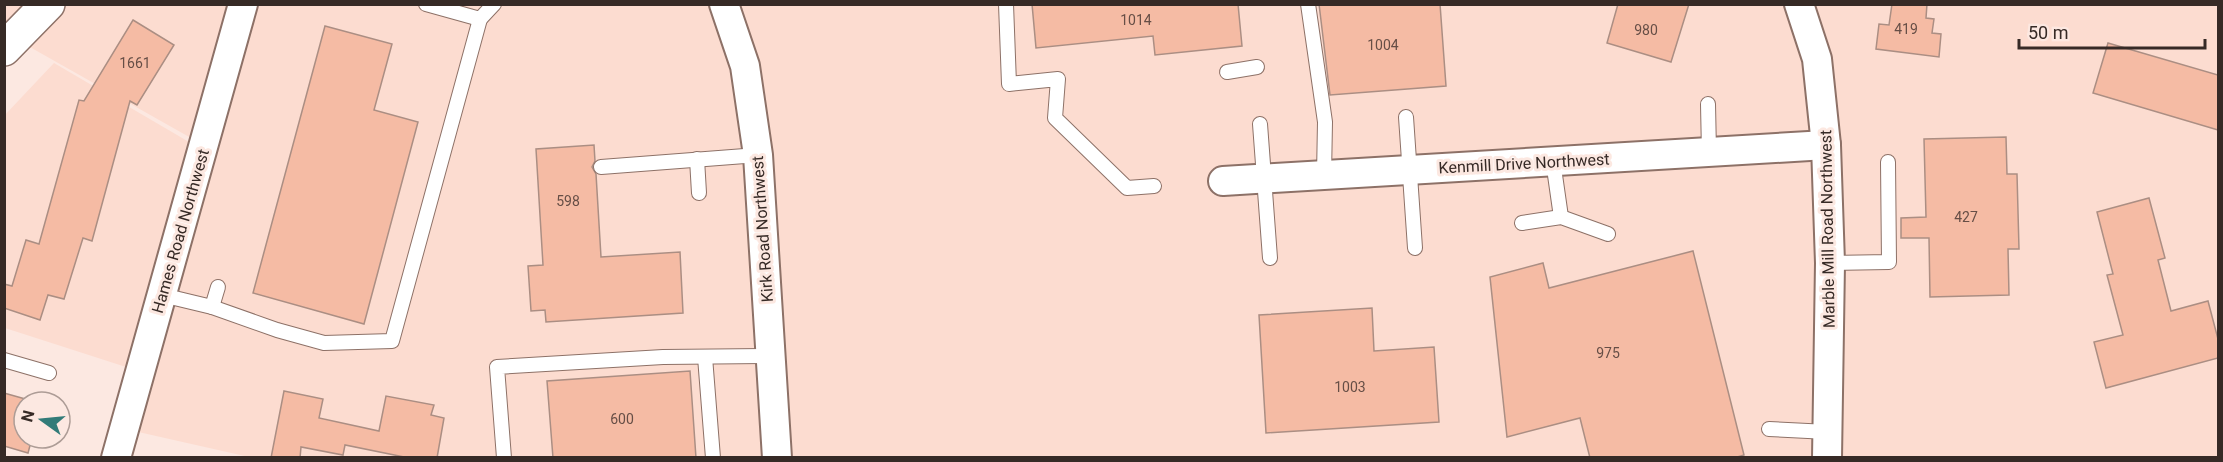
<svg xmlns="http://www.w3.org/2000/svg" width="2223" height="462" font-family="Roboto,sans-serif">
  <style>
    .built { fill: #fcdcd0 }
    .building { fill: #f5bba4; stroke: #ab8e83; stroke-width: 1.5 }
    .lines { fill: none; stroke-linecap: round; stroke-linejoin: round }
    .service-casing { stroke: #8d7167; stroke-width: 16 }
    .minor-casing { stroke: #8d7167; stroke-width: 32 }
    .tertiary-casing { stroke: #8d7167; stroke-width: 36 }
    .service { stroke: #fff; stroke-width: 14 }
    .minor { stroke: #fff; stroke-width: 28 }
    .tertiary { stroke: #fff; stroke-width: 33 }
    .labels { text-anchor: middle; stroke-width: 6; stroke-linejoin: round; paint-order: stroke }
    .number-label { font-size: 14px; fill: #664e46 }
    .street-label { font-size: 16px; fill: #362a26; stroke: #fce8e1 }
  </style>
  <rect width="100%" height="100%" fill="#fce8e1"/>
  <g class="built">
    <path d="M5,4L2218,5V457H249L134,431L214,151L5,33Z"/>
    <path d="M54,63L189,142L126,367L5,328L4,116Z"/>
  </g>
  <g class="building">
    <path d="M1032,4H1238L1242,46L1155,55L1153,36L1036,48Z"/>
    <path d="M1319,4H1440L1446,86L1330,95Z"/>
    <path d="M1618,4H1689L1671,62L1607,43Z"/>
    <path d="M1892,4H1927L1926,18L1934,19L1932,33L1941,34L1939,57L1876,49L1879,24L1889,25Z"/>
    <path d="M133,20L174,45L137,105L130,101L92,241L83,238L64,299L48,295L40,320L4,308V284L12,286L26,240L39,244L79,100L84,101Z"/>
    <path d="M325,26L392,44L374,110L418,122L364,324L253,293Z"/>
    <path d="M2108,43L2218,75V130L2093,93Z"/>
    <path d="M2006,137L2007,174H2017L2019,249H2008L2009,295L1930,297L1929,238H1901V218L1926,217L1924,139Z"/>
    <path d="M594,145L595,161L592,167L596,174L601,257L680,252L683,313L546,322L545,310L531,311L528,266L543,265L536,149Z"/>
    <path d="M2149,198L2165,258L2158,260L2171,311L2208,301L2218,339V358L2106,388L2094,342L2123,335L2107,275L2113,274L2097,212Z"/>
    <path d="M1693,251L1744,455L1734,458H1590L1580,418L1507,437L1490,277L1543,263L1549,288Z"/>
    <path d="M1372,308L1374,351L1434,347L1439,422L1266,433L1259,315Z"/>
    <path d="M690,371L696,458H553L547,381Z"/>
    <path d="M284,391L323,399L319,418L379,431L386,396L434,405L431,415L444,418L437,458H409L345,445L343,455L301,447L300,458H271Z"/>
    <path d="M4,393L36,402H24V438H32L28,453L4,446Z"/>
  </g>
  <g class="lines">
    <g class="service-casing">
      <g id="service">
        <path d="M426,4L480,19L494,4"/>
        <path d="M1006,4L1009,84L1058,79L1055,118L1127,188L1154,186"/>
        <path d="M1308,4L1325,122L1324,175"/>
        <path d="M1227,72L1257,67"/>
        <path d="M1708,104L1709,152"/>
        <path d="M1406,117L1415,248"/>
        <path d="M1260,124L1270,258"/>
        <path d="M697,159L699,193"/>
        <path d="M1553,161L1561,217"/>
        <path d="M601,167L758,155"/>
        <path d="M1522,223L1561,217L1608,234"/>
        <path d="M1830,263L1889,262L1888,162"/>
        <path d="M162,295L212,307L277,330L324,343L392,341L480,19"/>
        <path d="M212,307L218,287"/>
        <path d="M705,357L713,458"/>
        <path d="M4,360L49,373"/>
        <path d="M1769,429L1828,432"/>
        <path d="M504,458L497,367L663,357L770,356"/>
      </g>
    </g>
    <g class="minor-casing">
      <g id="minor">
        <path d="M724,4L745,66L758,155L777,458"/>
        <path d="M1799,4L1817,59L1826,145L1830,263L1827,458"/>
        <path d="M1223,181L1826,145"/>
        <path d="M116,458L243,4"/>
      </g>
    </g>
    <g class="tertiary-casing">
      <path id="tertiary" d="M4,49L48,4"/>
    </g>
    <use href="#service" class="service"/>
    <use href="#minor" class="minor"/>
    <use href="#tertiary" class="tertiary"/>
  </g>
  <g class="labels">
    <g class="number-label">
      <text x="1136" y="25">1014</text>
      <text x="1906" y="34">419</text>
      <text x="1646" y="35">980</text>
      <text x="1383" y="50">1004</text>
      <text x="135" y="68">1661</text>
      <text x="568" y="206">598</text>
      <text x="1966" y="222">427</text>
      <text x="1608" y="358">975</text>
      <text x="1350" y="392">1003</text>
      <text x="622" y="424">600</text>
    </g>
    <g class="street-label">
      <text transform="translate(1524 163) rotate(-3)" y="6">Kenmill Drive Northwest</text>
      <text transform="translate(762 229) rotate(-94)" y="6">Kirk Road Northwest</text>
      <text transform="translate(1827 229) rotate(-91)" y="6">Marble Mill Road Northwest</text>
      <text transform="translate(180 231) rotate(-74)" y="6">Hames Road Northwest</text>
    </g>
  </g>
  <rect width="2223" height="462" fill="none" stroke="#362a26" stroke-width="12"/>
  <g transform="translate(42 420) rotate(285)"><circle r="28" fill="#fce8e1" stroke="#ad9c96" stroke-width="1.5"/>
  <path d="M0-4.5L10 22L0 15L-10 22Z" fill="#327b78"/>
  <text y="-9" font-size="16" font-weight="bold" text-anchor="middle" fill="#362a26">N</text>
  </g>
  <path d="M2019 39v9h186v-9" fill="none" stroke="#362a26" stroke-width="3"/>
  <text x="2028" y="39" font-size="18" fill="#362a26" stroke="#fce8e1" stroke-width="4.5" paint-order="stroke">50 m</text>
</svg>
